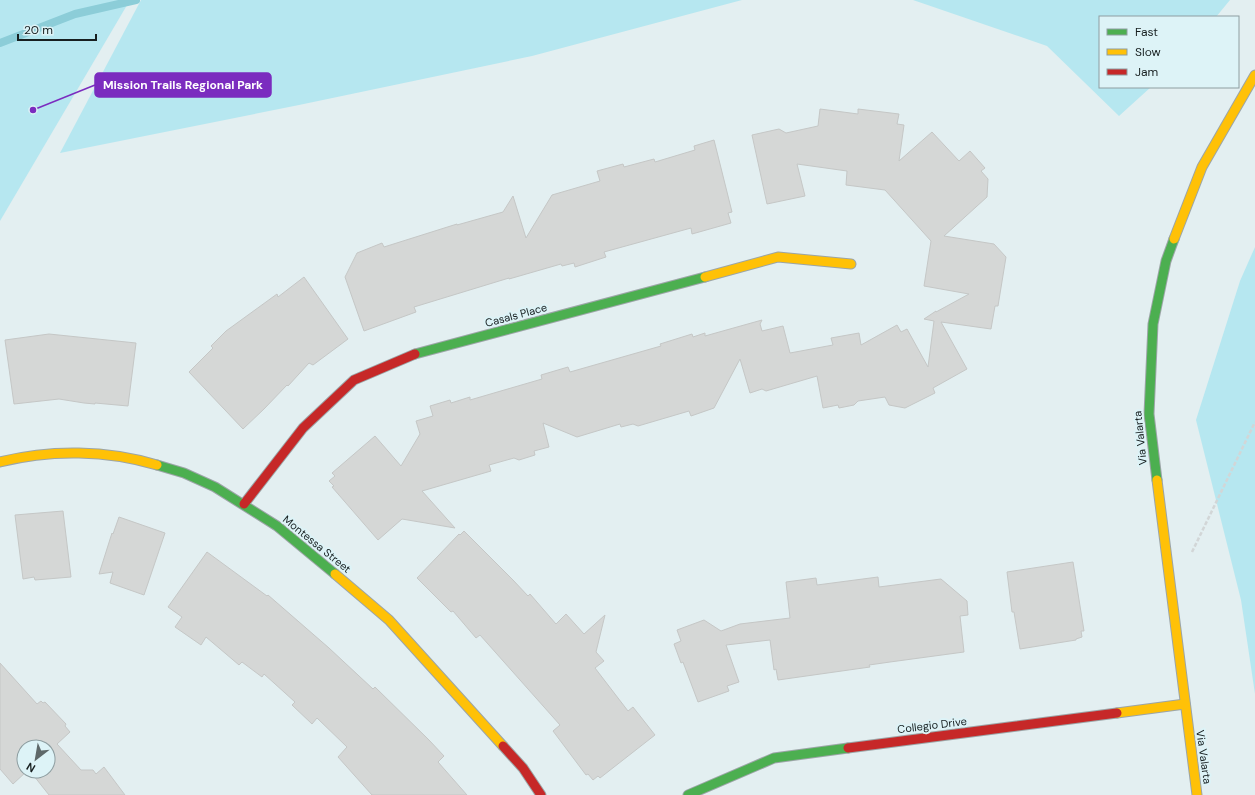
<svg xmlns="http://www.w3.org/2000/svg" width="1255" height="795" font-family="'DM Sans',sans-serif">
  <style>
    .green { fill: #b6e7f0 }
    .lines { fill: none; stroke-linecap: round; stroke-linejoin: round }
    .stream { stroke: #8ccdd8; stroke-width: 8 }
    .building { fill: #d5d7d6; stroke: #c5c7c6 }
    .fast-casing { stroke: #9ca5a7; stroke-width: 11 }
    .slow-casing { stroke: #9ca5a7; stroke-width: 11 }
    .jam-casing { stroke: #9ca5a7; stroke-width: 11 }
    .path { stroke: #d2d6d7; stroke-width: 2.5; stroke-dasharray: 4 2; stroke-linecap: butt }
    .fast { stroke: #4caf50; stroke-width: 9 }
    .slow { stroke: #ffc107; stroke-width: 9 }
    .jam { stroke: #c62828; stroke-width: 9 }
    .labels { text-anchor: middle; stroke-width: 4; stroke-linejoin: round; paint-order: stroke }
    .street-label { font-size: 11px; fill: #171f20; stroke: #ddf3f7 }
    .leader { fill: none; stroke: #7b2cbf; stroke-width: 1.5 }
    .callout-dot { fill: #7b2cbf; stroke: #ddf3f7; stroke-width: 1.5 }
    .callout { fill: #7b2cbf; stroke: #7b2cbf; stroke-width: 1.5 }
    .callout-label { font-size: 12px; text-anchor: middle; font-weight: bold; fill: #fff }
  </style>
  <rect width="100%" height="100%" fill="#e3eff1"/>
  <g class="green">
    <path d="M0,0H130L0,221Z"/>
    <path d="M141,0H742L532,56L299,105L60,153Z"/>
    <path d="M913,0H1230L1216,17H1100V87H1151L1119,116L1047,46Z"/>
    <path d="M1255,247V694L1241,600L1196,420L1240,281Z"/>
  </g>
  <g class="lines">
    <path class="stream" d="M0,43L75,14L136,0"/>
  </g>
  <g class="building">
    <path d="M820,109L858,114V109L899,114L897,124L904,125L899,161L932,132L959,161L970,151L985,168L981,171L988,179L987,197L944,236L994,244L1006,257L998,306H995L991,329L941,322L967,369L933,388L935,393L905,408L889,405L885,397L858,401L854,405L839,408L838,405L823,408L817,376L766,391L762,389L750,393L740,359L714,408L691,416L689,411L638,426L633,424L621,427L620,424L577,437L543,423L549,447L534,451L535,455L519,460L514,458L489,465L491,471L422,491L455,528L402,519L378,540L332,487L334,486L329,481L335,476L332,473L375,436L401,466L420,434L416,421L433,416L430,406L450,400L451,403L470,397V400L542,379L541,375L568,367L570,372L661,346L660,344L692,334L693,337L705,333V336L762,320L760,324L762,331L783,326L790,353L833,345L831,338L859,333L861,345L897,325L901,332L907,329L928,367L934,321L924,319L936,311V312L969,294L924,286L931,241L885,190L846,185L847,171L797,164L805,196L767,204L752,135L779,129L786,133L818,126Z"/>
    <path d="M714,140L732,212L728,213L731,223L692,234L691,228L604,252L606,257L575,267L574,263L562,266L561,264L509,279V278L414,307L416,312L364,331L345,277L357,253L382,243L384,247L457,224V225L503,212L513,196L526,238L552,195L600,181L597,171L623,164L624,167L654,159L655,162L695,150L694,146Z"/>
    <path d="M304,277L348,339L313,365L309,363L288,386L287,385L264,409L243,429L189,372L213,348L211,346L226,331L277,294L278,297Z"/>
    <path d="M49,334L136,343L128,406L95,403V404L84,403L59,399L14,404L5,340Z"/>
    <path d="M63,511L71,577L35,580L34,577L23,579L15,515Z"/>
    <path d="M119,517L165,533L144,595L110,583L113,572L99,574L112,533L113,534Z"/>
    <path d="M464,531L513,580L528,596L530,594L556,624L566,614L584,634L605,615L596,652L604,661L595,668L628,711L633,707L655,735L600,778L598,776L593,780L588,774L586,775L553,731L560,725L480,635L476,638L453,611L451,612L417,578L459,534L460,535Z"/>
    <path d="M207,552L267,596L268,595L329,648L373,689L375,687L429,740L444,756L438,762L467,795H372L338,757L347,747L317,718L312,724L292,705L295,702L264,674L262,677L242,662L239,665L206,637L201,645L175,627L182,617L168,607Z"/>
    <path d="M1073,562L1084,631H1081L1082,637L1076,639V640L1020,649L1014,612H1012L1007,572Z"/>
    <path d="M878,577L879,587L941,579L967,601L968,615L960,616L964,652L890,662L869,665L870,667L778,680L776,669L774,670L770,640L726,645L739,682L727,686L729,691L698,702L683,662L681,663L674,644L681,641L677,630L704,620L721,631L740,624L790,618L786,582L816,578L817,585Z"/>
    <path d="M0,663L37,704L41,701L43,703L45,702L66,724L65,726L70,732L57,744L81,770H93L96,774L104,767L125,795H49L30,771H48V747H24V771H27L13,784L0,769Z"/>
  </g>
  <g class="lines">
    <g class="fast-casing">
      <g id="fast">
        <path d="M415,354L705,277"/>
        <path d="M157,465L184,473L215,487L277,526L335,574"/>
        <path d="M1157,480L1149,414L1153,324L1166,261L1174,239"/>
        <path d="M688,795L774,758L848,748"/>
      </g>
    </g>
    <g class="slow-casing">
      <g id="slow">
        <path d="M1174,239L1202,167L1255,75"/>
        <path d="M705,277L778,257L851,264"/>
        <path d="M0,462C51,449 107,450 157,465"/>
        <path d="M1157,480L1197,795"/>
        <path d="M335,574L389,620L503,746"/>
        <path d="M1117,713L1185,704"/>
      </g>
    </g>
    <g class="jam-casing">
      <g id="jam">
        <path d="M244,504L303,428L354,380L415,354"/>
        <path d="M503,746L523,768L541,795"/>
        <path d="M848,748L1117,713"/>
      </g>
    </g>
    <path class="path" d="M1192,552L1255,422"/>
    <use href="#fast" class="fast"/>
    <use href="#slow" class="slow"/>
    <use href="#jam" class="jam"/>
  </g>
  <g class="labels">
    <g class="street-label">
      <text transform="translate(516 315) rotate(-15)" y="4">Casals Place</text>
      <text transform="translate(1140 438) rotate(-96)" y="4">Via Valarta</text>
      <text transform="translate(317 544) rotate(39)" y="4">Montessa Street</text>
      <text transform="translate(932 725) rotate(-7)" y="4">Collegio Drive</text>
      <text transform="translate(1204 757) rotate(82)" y="4">Via Valarta</text>
    </g>
  </g>
  <path class="leader" d="M33 110L95 85"/>
  <circle class="callout-dot" cx="33" cy="110" r="4"/>
  <rect class="callout" x="95" y="73" width="176" height="24" rx="4"/>
  <g class="callout-label">
    <text x="183" y="89">Mission Trails Regional Park</text>
  </g>
  <rect x="1099" y="16" width="140" height="72" fill="#ddf3f7" stroke="#8e9ea1"/>
  <rect x="1107" y="29" width="20" height="6" fill="#4caf50" stroke="#8e9ea1"/>
  <text x="1135" y="36" font-size="12" fill="#171f20">Fast</text>
  <rect x="1107" y="49" width="20" height="6" fill="#ffc107" stroke="#8e9ea1"/>
  <text x="1135" y="56" font-size="12" fill="#171f20">Slow</text>
  <rect x="1107" y="69" width="20" height="6" fill="#c62828" stroke="#8e9ea1"/>
  <text x="1135" y="76" font-size="12" fill="#171f20">Jam</text>
  <g transform="translate(36 759) rotate(211)"><circle r="19" fill="#ddf3f7" stroke="#8e9ea1"/>
  <path d="M0-3L7 15L0 10L-7 15Z" fill="#5e6869"/>
  <text y="-6" font-size="11" font-weight="bold" text-anchor="middle" fill="#171f20">N</text>
  </g>
  <path d="M18 34v6h78v-6" fill="none" stroke="#171f20" stroke-width="2"/>
  <text x="24" y="34" font-size="12" fill="#171f20" stroke="#ddf3f7" stroke-width="3" paint-order="stroke">20 m</text>
</svg>
